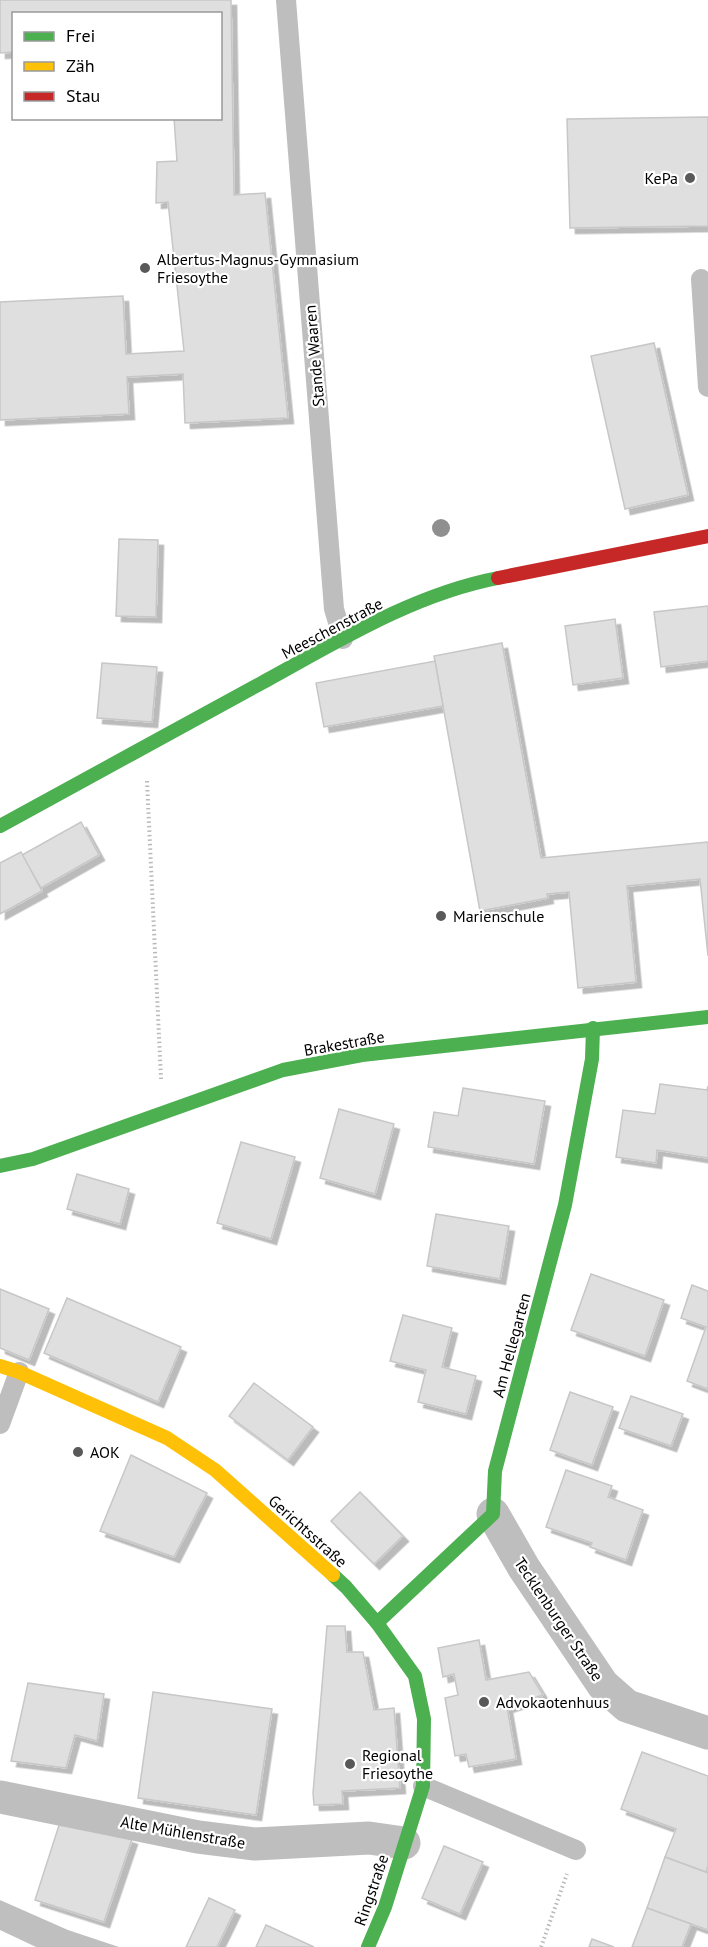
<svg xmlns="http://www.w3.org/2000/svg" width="708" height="1947" font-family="'PT Sans',sans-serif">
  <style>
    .water { fill: #bfbfbf }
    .building { fill: #dfdfdf; stroke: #c7c7c7; stroke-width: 1.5; filter: url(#shadow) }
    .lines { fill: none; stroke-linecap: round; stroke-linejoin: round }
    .path { stroke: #b9b9b9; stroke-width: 4; stroke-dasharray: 1.5 3; stroke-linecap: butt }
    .lane { stroke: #bebebe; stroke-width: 20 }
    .street { stroke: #bebebe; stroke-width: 33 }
    .fast { stroke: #4caf50; stroke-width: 14 }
    .slow { stroke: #ffc107; stroke-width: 14 }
    .jam { stroke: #c62828; stroke-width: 14 }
    .tree { fill: #8f8f8f }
    .poi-dot { fill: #595959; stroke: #fff; stroke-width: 2 }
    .labels { text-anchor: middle; stroke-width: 4.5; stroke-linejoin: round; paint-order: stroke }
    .poi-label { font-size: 16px; fill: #000; stroke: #fff; text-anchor: start }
    .street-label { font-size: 16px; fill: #000; stroke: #fff }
  </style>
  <defs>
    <filter id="shadow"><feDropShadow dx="5.5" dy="5.5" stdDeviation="0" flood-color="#0004"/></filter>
  </defs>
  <rect width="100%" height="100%" fill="#fff"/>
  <path class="water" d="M0,1900L68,1930L119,1947H36L0,1930Z"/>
  <g class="building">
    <path d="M0,0H231L234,195L265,193L288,418L185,423L183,374L127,377L129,414L0,420V302L123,296L126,354L184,351L168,202L156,203L157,162L177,161L174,118H220V14H14V52L0,53Z"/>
    <path d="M708,117V226L570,228L567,119Z"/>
    <path d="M654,343L688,495L625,509L591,356Z"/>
    <path d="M119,539L158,540L156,617L116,616Z"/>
    <path d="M708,606V661L661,667L654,612Z"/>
    <path d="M615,619L623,678L573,685L565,626Z"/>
    <path d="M502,643L541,858L708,842V956L700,879L627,886L636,982L578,988L569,892L547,894L548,898L480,911L434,656Z"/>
    <path d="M435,661L443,706L324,727L316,683Z"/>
    <path d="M102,663L157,667L152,722L97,718Z"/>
    <path d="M81,822L99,855L41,888L22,855Z"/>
    <path d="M21,852L42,891L0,914V863Z"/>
    <path d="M660,1084L707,1090L708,1086V1158L657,1150L656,1163L616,1157L623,1110L655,1114Z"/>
    <path d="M463,1088L545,1101L534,1164L428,1147L434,1112L458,1116Z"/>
    <path d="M339,1109L394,1124L375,1194L320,1178Z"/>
    <path d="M241,1142L295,1157L271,1239L217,1223Z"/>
    <path d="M77,1174L129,1189L120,1224L67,1209Z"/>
    <path d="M436,1214L509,1226L500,1279L427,1266Z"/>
    <path d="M591,1274L664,1300L645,1356L571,1330Z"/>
    <path d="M692,1285L708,1291V1389L687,1381L706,1327L681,1318Z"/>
    <path d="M0,1289L49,1309L29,1360L0,1348Z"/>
    <path d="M67,1298L181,1347L158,1402L44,1353Z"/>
    <path d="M403,1315L452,1328L442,1367L476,1376L466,1414L418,1402L426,1370L390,1361Z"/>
    <path d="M254,1383L313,1427L288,1460L229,1416Z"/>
    <path d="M570,1392L613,1407L592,1465L550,1450Z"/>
    <path d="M631,1396L683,1414L671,1446L619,1428Z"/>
    <path d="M131,1455L207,1493L174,1557L100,1531Z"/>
    <path d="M566,1470L612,1486L608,1497L643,1510L626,1560L590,1547L592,1543L546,1527Z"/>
    <path d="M360,1492L403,1536L374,1564L331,1521Z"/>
    <path d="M327,1626H345L347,1652H363L374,1710L394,1708L400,1788L342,1791L343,1804L314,1805L313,1793Z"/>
    <path d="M479,1640L486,1680L529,1672L543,1695L507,1707L516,1759L469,1767L466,1754L455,1756L445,1698L458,1695L454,1674L443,1677L438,1648Z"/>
    <path d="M28,1683L104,1694L97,1741L75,1735L66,1768L11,1761Z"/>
    <path d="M153,1692L272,1709L256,1815L138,1798Z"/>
    <path d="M642,1752L708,1776V1866L706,1872L665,1857L676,1829L621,1809Z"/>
    <path d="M62,1816L132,1839L104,1922L35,1900Z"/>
    <path d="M444,1846L483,1862L460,1914L422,1898Z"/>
    <path d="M665,1857L708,1873V1930L647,1908Z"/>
    <path d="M209,1898L235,1910L217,1947H186Z"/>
    <path d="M647,1908L691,1924L682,1947H632Z"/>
    <path d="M266,1925L314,1947H256Z"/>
    <path d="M592,1939L614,1947H589Z"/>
  </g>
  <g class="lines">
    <g class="path">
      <path d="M147,781L161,1079"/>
      <path d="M541,1947L567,1874"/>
    </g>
    <g class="lane">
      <path d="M286,0L334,609L343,639"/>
      <path d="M701,279L708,387"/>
      <path d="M0,1424L19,1372"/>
      <path d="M423,1786L576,1850"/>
    </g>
    <g class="street">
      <path d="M493,1514L524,1568L603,1685L627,1706L708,1733"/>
      <path d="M0,1797L198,1837L255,1844L369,1838L404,1843"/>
    </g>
    <g class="fast">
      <path d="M0,826C89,777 178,729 267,680C340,640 415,594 498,578"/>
      <path d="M0,1166L33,1159L283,1070L362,1055L708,1017"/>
      <path d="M333,1575L346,1587L377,1623L415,1676L424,1719L423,1786L385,1907L368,1947"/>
      <path d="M377,1623L493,1514L495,1471L565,1205L592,1059L593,1028"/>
    </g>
    <path class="slow" d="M0,1366L19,1372L167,1438L215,1470L333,1575"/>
    <path class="jam" d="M498,578L708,536"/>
  </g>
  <circle class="tree" cx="441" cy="528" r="9"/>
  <g class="poi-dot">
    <circle cx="690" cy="178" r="6"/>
    <circle cx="145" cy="268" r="6"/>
    <circle cx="441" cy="916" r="6"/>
    <circle cx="78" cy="1452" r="6"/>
    <circle cx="484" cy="1702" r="6"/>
    <circle cx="350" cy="1764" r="6"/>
  </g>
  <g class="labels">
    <g class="poi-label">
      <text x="678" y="184" text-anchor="end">KePa</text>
      <text x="157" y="265">Albertus-Magnus-Gymnasium<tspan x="157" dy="18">Friesoythe</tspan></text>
      <text x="453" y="922">Marienschule</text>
      <text x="90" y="1458">AOK</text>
      <text x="496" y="1708">Advokaotenhuus</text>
      <text x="362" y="1761">Regional<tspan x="362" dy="18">Friesoythe</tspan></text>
    </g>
    <g class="street-label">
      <text transform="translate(314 356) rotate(-95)" y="6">Stande Waaren</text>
      <text transform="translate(332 628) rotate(-28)" y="6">Meeschenstraße</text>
      <text transform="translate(344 1043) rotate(-10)" y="6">Brakestraße</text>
      <text transform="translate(511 1345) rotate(-75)" y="6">Am Hellegarten</text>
      <text transform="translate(308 1531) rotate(42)" y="6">Gerichtsstraße</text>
      <text transform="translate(559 1619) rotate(56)" y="6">Tecklenburger Straße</text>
      <text transform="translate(183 1832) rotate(10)" y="6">Alte Mühlenstraße</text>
      <text transform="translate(371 1890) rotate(-71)" y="6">Ringstraße</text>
    </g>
  </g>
  <rect x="12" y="12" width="210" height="108" fill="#ffffff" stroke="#999999" stroke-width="1.5"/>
  <rect x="24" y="32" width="30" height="9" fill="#4caf50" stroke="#999999" stroke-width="1.5"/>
  <text x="66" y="42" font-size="18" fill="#000000">Frei</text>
  <rect x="24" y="62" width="30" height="9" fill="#ffc107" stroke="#999999" stroke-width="1.5"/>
  <text x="66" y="72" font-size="18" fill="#000000">Zäh</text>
  <rect x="24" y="92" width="30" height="9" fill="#c62828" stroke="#999999" stroke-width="1.5"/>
  <text x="66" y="102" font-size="18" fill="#000000">Stau</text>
</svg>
